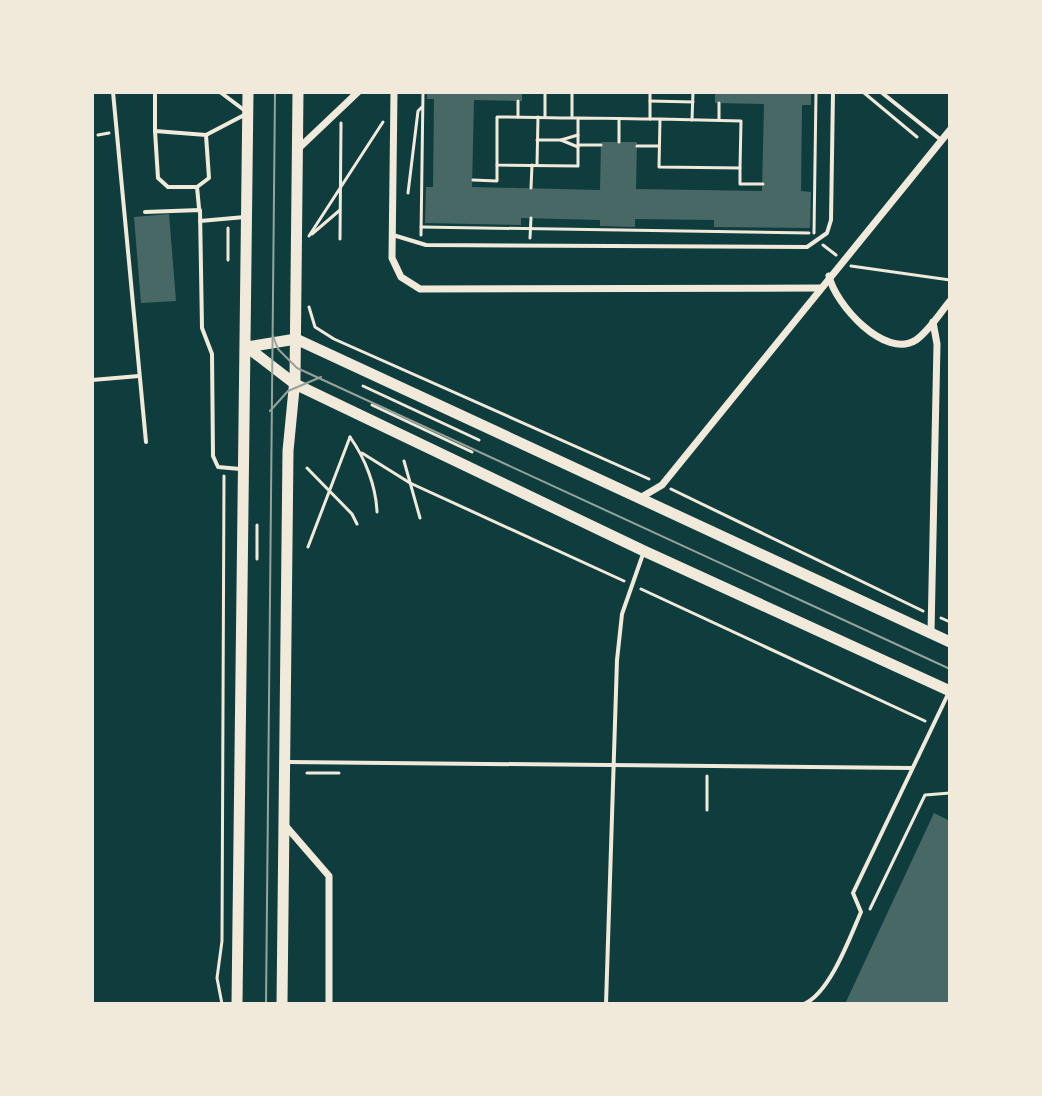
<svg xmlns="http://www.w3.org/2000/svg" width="1042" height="1096" font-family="'PT Sans Narrow',sans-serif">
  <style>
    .building { fill: #486865 }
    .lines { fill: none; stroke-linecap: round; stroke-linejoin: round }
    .path { stroke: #f1e9da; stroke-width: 3 }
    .service { stroke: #f1e9da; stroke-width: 4 }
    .minor { stroke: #f1e9da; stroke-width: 7 }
    .secondary { stroke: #f1e9da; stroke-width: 11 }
    .tram { stroke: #97a49c; stroke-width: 2 }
  </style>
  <rect width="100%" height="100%" fill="#0f3d3e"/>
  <g class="building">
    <path d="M427,92H522V101L474,100L472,187L600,190L601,142H637L636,189L762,191L764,104L715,103V92H811V105H802L801,191L811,192L810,228L714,227V220L635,219V227L600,226V220L521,218V225L425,223L426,187H433L434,99H427Z"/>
    <path d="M169,214L176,301L141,303L134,217Z"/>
    <path d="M934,813L950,821V1004H845Z"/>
  </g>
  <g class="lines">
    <g class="path">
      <path d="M863,92L917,137"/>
      <path d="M650,101L693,102"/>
      <path d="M545,116V92"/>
      <path d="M572,116V92"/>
      <path d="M518,117V101"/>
      <path d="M578,118V166L497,165V117C524,117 551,118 578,118C605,118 633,119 660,119L741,121L740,168L659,167L660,119"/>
      <path d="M650,119V92"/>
      <path d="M692,120L693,92"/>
      <path d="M719,120V103"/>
      <path d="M98,135L109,133"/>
      <path d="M537,140H561L578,147"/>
      <path d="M561,140L578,135"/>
      <path d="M619,142V119"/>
      <path d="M578,145H601"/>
      <path d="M637,146H659"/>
      <path d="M537,165L538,117"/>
      <path d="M740,168V184H763"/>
      <path d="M473,180L497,181V165"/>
      <path d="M531,188L532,165"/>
      <path d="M408,193L418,111L422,107"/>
      <path d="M421,227L809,233"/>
      <path d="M814,233L816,92"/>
      <path d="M312,234L340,210"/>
      <path d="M421,235L423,92"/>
      <path d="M309,236L383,122"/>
      <path d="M530,238L531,218"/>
      <path d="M340,239L341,123"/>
      <path d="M823,245L836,255"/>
      <path d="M228,260V228"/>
      <path d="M851,266L950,280"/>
      <path d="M309,307L315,327L334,339L649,479"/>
      <path d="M363,386L479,440"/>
      <path d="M372,405L472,452"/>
      <path d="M350,437C365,458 376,486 377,512"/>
      <path d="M362,453L410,483L624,581"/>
      <path d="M404,461L420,518"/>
      <path d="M307,468L352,514L357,524"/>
      <path d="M671,489L923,611"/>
      <path d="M308,547L350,437"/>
      <path d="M257,559V525"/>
      <path d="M641,589L925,721"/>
      <path d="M941,618L950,622"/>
      <path d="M307,773H339"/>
      <path d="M707,810V776"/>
      <path d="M870,909L925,795L950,793"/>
      <path d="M222,1004L217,978L222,941L224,476"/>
    </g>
    <g class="service">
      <path d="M113,92L146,442"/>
      <path d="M155,92V131"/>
      <path d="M881,92L941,140"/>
      <path d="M206,135L155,131L158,178L168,187H197L209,178L206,135L248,113L220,92"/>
      <path d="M197,187L199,208"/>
      <path d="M145,212L200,210L202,328L212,354L213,456L218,467L240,469"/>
      <path d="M200,221L245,217"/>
      <path d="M393,235L426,245L807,247L827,233L831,220L833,92"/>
      <path d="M92,380L139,376"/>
      <path d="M287,762L912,768"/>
      <path d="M606,1004L617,660L622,614L643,554"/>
      <path d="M804,1004C830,993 850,937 861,912L853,893L949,692"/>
    </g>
    <g class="minor">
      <path d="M394,92L392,258L401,277L420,289L820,288"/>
      <path d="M299,148L358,92"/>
      <path d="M829,276C835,304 885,360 916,340C929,331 940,313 950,301"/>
      <path d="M640,498L662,485L950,130"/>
      <path d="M931,633L937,344L933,322"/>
      <path d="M284,824L329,876V1004"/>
    </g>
    <g class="secondary">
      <path d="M247,347L295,384L644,551L950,691"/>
      <path d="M247,347L296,339L950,642"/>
      <path d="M237,1004L248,92"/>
      <path d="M282,1004L288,451L295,379L298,92"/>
    </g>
    <g class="tram">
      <path d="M273,336L278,349L297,368L950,669"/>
      <path d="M270,411L288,391L321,377"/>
      <path d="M266,1004L275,92"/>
    </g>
  </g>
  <rect width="1042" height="1096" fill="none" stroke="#f1e9da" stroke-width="188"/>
</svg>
